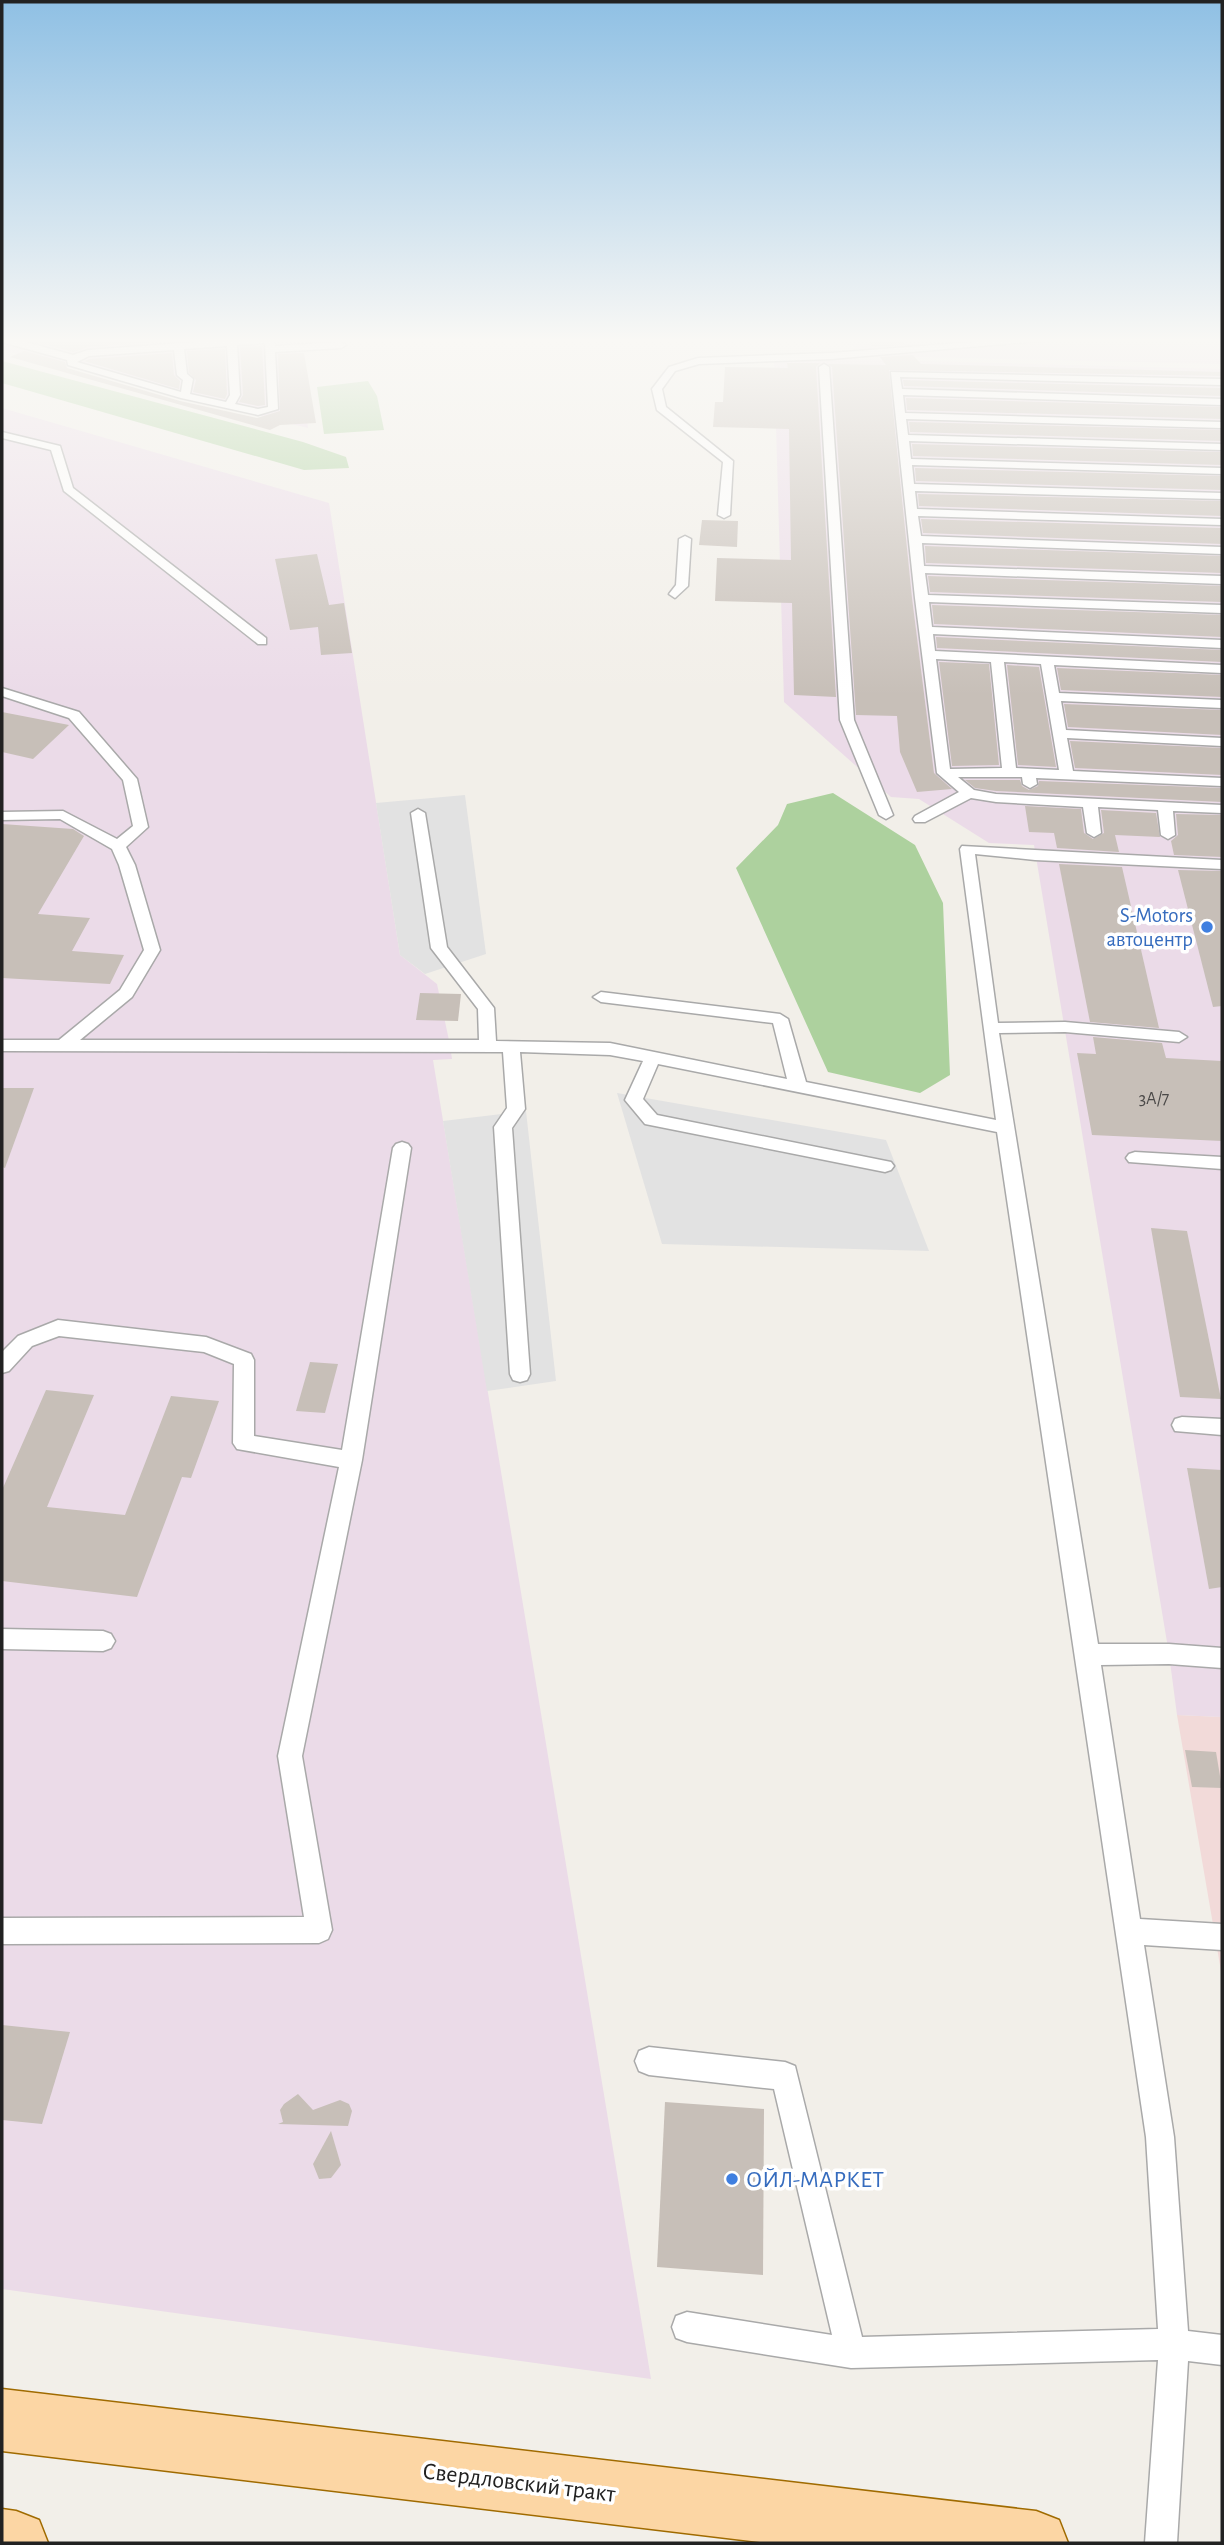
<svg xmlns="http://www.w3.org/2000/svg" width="1224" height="2545" font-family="'Alegreya Sans',sans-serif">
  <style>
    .commercial { fill: #f2dad9 }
    .industrial { fill: #ebdbe8 }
    .forest { fill: #add19e }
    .parking { fill: #e2e2e2 }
    .building { fill: #c7bfb8 }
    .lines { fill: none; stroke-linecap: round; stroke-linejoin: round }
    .lane-casing { stroke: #a9a9a9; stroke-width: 3 }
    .primary-casing { stroke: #a06b00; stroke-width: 3 }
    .lane { fill: #fff; fill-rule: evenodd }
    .primary { fill: #fcd6a4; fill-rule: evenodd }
    .shop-dot { fill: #3f7fe0; stroke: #fff; stroke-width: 2.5 }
    .labels { text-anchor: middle; stroke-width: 7; stroke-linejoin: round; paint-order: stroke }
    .number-label { font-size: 18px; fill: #4b4948 }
    .shop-label { font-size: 21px; fill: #366cbe; stroke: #fff; text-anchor: end }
    .near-shop-label { font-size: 24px; fill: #366cbe; stroke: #fff; text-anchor: start }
    .near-street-label { font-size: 24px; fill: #222; stroke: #fff }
  </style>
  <rect width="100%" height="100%" fill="#f2efe9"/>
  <path class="commercial" d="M1177,1715L1222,1717V1977L1215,1936Z"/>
  <g class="industrial">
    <path d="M2,338H300L308,428L2,350Z"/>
    <path d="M862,338H1222V364L879,356L836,340Z"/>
    <path d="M774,357L1222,369V1717L1177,1715L1169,1654L1034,845L989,843L919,799L891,797L784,702Z"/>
    <path d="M2,408L329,503L400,955L437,984L450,1045L452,1059L433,1060L651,2379L2,2289Z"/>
  </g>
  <g class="forest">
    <path d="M2,361L303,442L346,457L349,468L304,470L2,383Z"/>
    <path d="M368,381L377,396L384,430L324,434L317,387Z"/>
    <path d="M833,793L915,845L943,903L950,1075L920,1093L828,1072L736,868L778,825L787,804Z"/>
  </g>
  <g class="parking">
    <path d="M465,795L486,954L425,974L400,955L376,803Z"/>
    <path d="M617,1093L886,1140L929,1251L662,1244Z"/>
    <path d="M526,1111L556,1381L487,1391L443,1121Z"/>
  </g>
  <g class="building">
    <path d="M40,338H208L88,347L73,352L40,343Z"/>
    <path d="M866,338H900L905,345L872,347Z"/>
    <path d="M262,346L265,405L258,406L239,402L243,395L240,347Z"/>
    <path d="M225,349L227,394L225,399L193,392L196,380L189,373L187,351Z"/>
    <path d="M24,351L65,362L67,368L180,401L257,418L280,411L278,354L304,353L316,423L280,425L270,430L10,357Z"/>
    <path d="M172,353L174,375L180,381L179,389L84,361L90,359Z"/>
    <path d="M913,355L921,364L1222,372V376L889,370L912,598L934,773L952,789L917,792L900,752L897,716L856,715L832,367L828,364L886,365L880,357Z"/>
    <path d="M787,363H820L816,367L836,697L794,695L792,603L715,601L717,558L791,560L789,429L713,427L715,402H723L725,367L788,368Z"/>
    <path d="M903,380L1222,388V396L904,386Z"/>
    <path d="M906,398L1222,407V419L907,410Z"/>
    <path d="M909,422L1222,430V441L910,432Z"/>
    <path d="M912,444L1222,452V465L913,456Z"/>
    <path d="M915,468L1222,476V490L916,481Z"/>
    <path d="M918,494L1222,501V516L919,506Z"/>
    <path d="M921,519L1222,528V544L923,533Z"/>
    <path d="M702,520L738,521L737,547L699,545Z"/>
    <path d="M925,546L1222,556V573L926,563Z"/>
    <path d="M317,554L329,605L344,603L352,653L321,655L318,627L290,630L275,559Z"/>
    <path d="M928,576L1222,586V602L930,592Z"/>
    <path d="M932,605L1222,615V637L934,624Z"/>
    <path d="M936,637L1222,650V662L937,648Z"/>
    <path d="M939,662L989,664L999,765L952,766Z"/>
    <path d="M1007,665L1039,667L1056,767L1018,765Z"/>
    <path d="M1057,668L1222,675V697L1061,690Z"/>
    <path d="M1064,704L1222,710V735L1068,727Z"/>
    <path d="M2,712L69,725L33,759L2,752Z"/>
    <path d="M1070,741L1222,748V775L1075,768Z"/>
    <path d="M965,780H1020L1022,786L1029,790L1038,786L1039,781L1222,788V802L996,791L975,788Z"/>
    <path d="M1025,806L1081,809L1084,833L1093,839L1104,833L1101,810L1156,813L1160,837L1115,835L1119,852L1057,848L1054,833L1029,832Z"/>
    <path d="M1176,814L1222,815V857L1174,855L1171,841L1178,835Z"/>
    <path d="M2,824L73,829L84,836L38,914L90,918L72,951L124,955L110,984L2,978Z"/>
    <path d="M1059,864L1122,867L1159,1028L1090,1022Z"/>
    <path d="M1178,870L1222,871V1006L1213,1007Z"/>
    <path d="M420,993L461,994L458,1021L416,1020Z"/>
    <path d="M1093,1037L1162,1043L1166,1058L1222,1061V1141L1092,1135L1077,1053L1096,1054Z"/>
    <path d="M2,1088H34L5,1168L2,1167Z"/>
    <path d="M1151,1228L1187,1231L1221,1399L1180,1397Z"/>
    <path d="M310,1362L338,1364L325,1413L296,1411Z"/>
    <path d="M46,1390L94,1395L47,1507L125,1515L171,1396L219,1401L191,1478L182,1477L137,1597L2,1581V1490Z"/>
    <path d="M1187,1468L1222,1470V1587L1209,1589Z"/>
    <path d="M1185,1750L1216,1752L1222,1788L1192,1787Z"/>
    <path d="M2,2025L70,2032L42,2124L2,2120Z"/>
    <path d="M298,2094L313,2110L340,2100L349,2104L352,2111L348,2126L278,2124L283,2122L280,2110L284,2104Z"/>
    <path d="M665,2102L764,2109L763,2275L657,2267Z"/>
    <path d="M331,2131L341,2165L331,2178L319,2179L313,2164Z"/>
  </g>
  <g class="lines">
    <g class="lane-casing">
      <g id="lane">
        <path d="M2,338H11L73,355L88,350L250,338H274L275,346L341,342L346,345L341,348L275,352L278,409L258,415L181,398L68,365L67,360L2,342ZM265,343L268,407L258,409L235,404L240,395L237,345ZM227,346L230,395L226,402L190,394L193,379L187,374L184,349ZM174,350L177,375L183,380L181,392L77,362L89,356Z"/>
        <path d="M1025,338H1074L831,359L699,364L675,371L662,389L666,407L733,461L730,515L724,518L718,515L723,462L657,410L652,389L669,367L698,358L831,353Z"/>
        <path d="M824,364L829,367L854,720L893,815L886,819L879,815L840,720L819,367Z"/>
        <path d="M891,372L1222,379V385L900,377L902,389L1222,399V405L903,395L905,413L1222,422V428L906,419L908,435L1222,444V450L909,441L911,459L1222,468V474L912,465L914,484L1222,493V499L915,491L917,509L1222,519V525L918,516L921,536L1222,547V554L922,543L924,566L1222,576V584L925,573L928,595L1222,605V613L929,602L932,627L1222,640V648L933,634L935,651L1222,665V673L1054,665L1059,693L1222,700V708L1061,701L1066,730L1222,738V746L1067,738L1073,771L1222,778V786L1036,778L1037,784L1030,788L1023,784L1022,777H958L974,790L996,794L1222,805V813L1173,811L1175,835L1168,839L1161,835L1158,810L1098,807L1101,833L1094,837L1087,833L1083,807L996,802L971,798L925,822H915L913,819L915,816L959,792L937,773L915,598ZM936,659L991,662L1002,768L950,769ZM1004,662L1041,664L1059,770L1016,768Z"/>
        <path d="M2,432L60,446L73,488L266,638V644H258L64,491L51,450L2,438Z"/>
        <path d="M685,536L691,539L688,586L675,598L669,594L676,585L679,539Z"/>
        <path d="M2,688L79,712L137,779L148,827L126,847L135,865L160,950L132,997L80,1040H479L478,1009L431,948L411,813L418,809L425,813L447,947L494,1008L496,1041L610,1043L787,1079L773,1023L601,1002L593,997L601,992L780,1014L788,1019L806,1082L996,1120L960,849L962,846L1222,860V869L1035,860L975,854L998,1023L1065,1022L1179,1032L1187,1037L1179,1042L1065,1032L999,1033L1098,1644H1169L1222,1648V1668L1169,1664L1101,1665L1140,1919L1222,1924V1950L1144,1945L1174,2137L1188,2331L1222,2335V2365L1188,2361L1177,2543H1145L1158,2360L851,2368L687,2342L676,2338L672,2327L676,2316L687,2312L832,2335L774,2089L649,2075L639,2071L635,2061L639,2051L649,2047L785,2062L795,2066L862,2337L1158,2329L1146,2137L997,1132L658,1064L643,1099L657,1115L891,1162L894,1166L891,1170L885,1172L645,1124L625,1100L643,1061L610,1055L520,1052L525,1109L512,1128L530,1374L527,1380L520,1382L513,1380L510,1374L494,1127L507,1108L503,1052L2,1051V1040H59L120,990L144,950L119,865L112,849L60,819L2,820V812L63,811L117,839L133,826L123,780L69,718L2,696Z"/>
        <path d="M402,1142L408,1144L411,1148L362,1460L302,1756L332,1930L328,1939L319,1943L2,1944V1918L304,1917L278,1756L339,1467L237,1449L233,1443L234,1364L204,1352L59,1336L32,1346L9,1371L2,1373V1352L18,1336L58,1320L206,1337L251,1354L254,1360V1436L342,1450L393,1148L396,1144Z"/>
        <path d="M1135,1152L1222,1157V1169L1129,1162L1126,1158L1129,1154Z"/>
        <path d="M1182,1417L1222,1419V1435L1175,1431L1172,1425L1175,1419Z"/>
        <path d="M2,1629L103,1631L111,1634L115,1641L111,1648L103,1651L2,1649Z"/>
      </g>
    </g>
    <g class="primary-casing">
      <g id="primary">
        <path d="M2,2389L1036,2511L1059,2520L1068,2543H768L2,2451Z"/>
        <path d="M2,2509L16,2511L39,2520L48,2543H2Z"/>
      </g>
    </g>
    <use href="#lane" class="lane"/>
    <use href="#primary" class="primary"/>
  </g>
  <linearGradient id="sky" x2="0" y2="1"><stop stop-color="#8fc0e4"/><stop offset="0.49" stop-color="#f9f8f5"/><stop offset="1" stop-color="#f9f8f5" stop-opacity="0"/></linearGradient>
  <rect width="1224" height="695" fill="url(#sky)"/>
  <g class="shop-dot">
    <circle cx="1207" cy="927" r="7"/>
    <circle cx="732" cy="2179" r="7"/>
  </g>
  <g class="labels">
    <g class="number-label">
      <text x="1154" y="1104">3А/7</text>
    </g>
    <g class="shop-label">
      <text x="1193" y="922">S-Motors<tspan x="1193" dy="24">автоцентр</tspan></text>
    </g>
    <g class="near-shop-label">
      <text x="746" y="2187">ОЙЛ-МАРКЕТ</text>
    </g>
    <g class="near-street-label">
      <text transform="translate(519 2482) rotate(7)" y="8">Свердловский тракт</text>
    </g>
  </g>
  <rect width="1224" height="2545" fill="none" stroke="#222222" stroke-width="7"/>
</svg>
